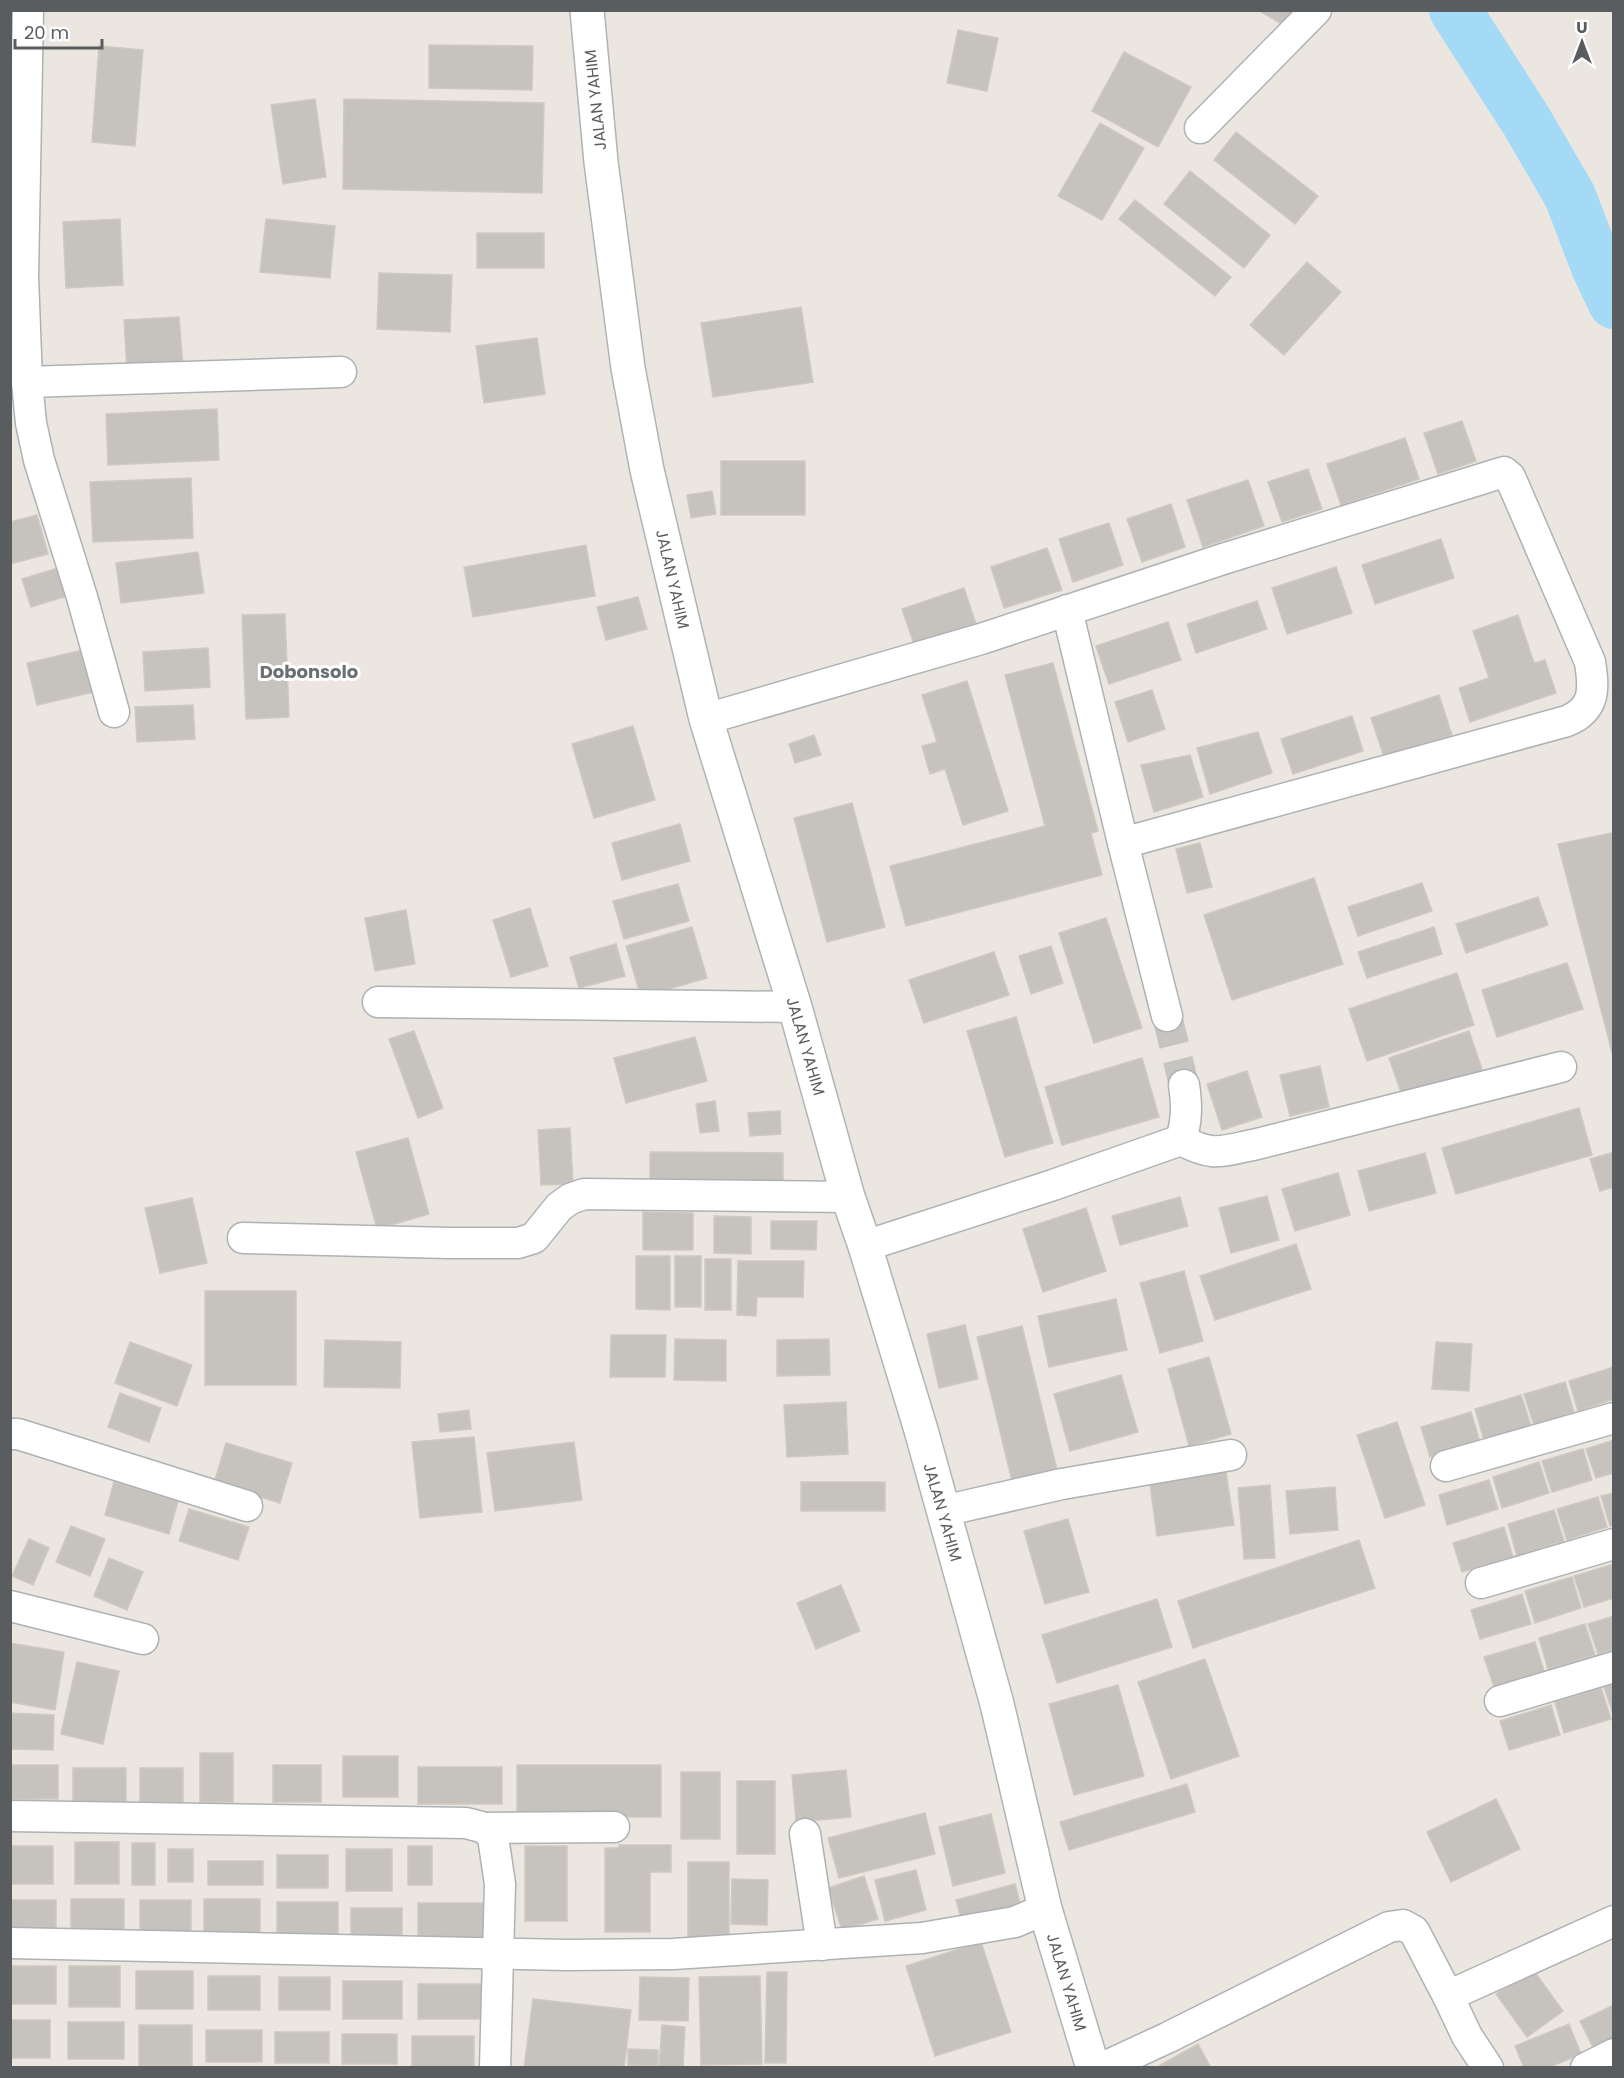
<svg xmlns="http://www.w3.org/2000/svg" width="1624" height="2078" font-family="Poppins,sans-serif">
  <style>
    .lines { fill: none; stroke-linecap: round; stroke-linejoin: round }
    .river { stroke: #a5daf6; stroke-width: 52 }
    .building { fill: #c6c2bd; stroke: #cfc9c0; stroke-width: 1.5 }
    .street-tunnel { stroke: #c6c4c0; stroke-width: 30; stroke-dasharray: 30 15; stroke-linecap: butt }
    .street-casing { stroke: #aeb2b5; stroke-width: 33 }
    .secondary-casing { stroke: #b0b4b7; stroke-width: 36 }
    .street { stroke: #fff; stroke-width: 30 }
    .secondary { stroke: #fff; stroke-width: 33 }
    .labels { text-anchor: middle; stroke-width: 6; stroke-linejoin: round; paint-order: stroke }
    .street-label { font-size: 16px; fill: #595d60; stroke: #fff }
    .neighbourhood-label { font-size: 18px; font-weight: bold; fill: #6a6f72; stroke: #fff }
  </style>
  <rect width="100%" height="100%" fill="#ebe7e0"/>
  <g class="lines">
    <path class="river" d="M1455,10L1527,122L1570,196L1597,267L1614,303"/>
  </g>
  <g class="building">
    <path d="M1258,10H1304L1293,31Z"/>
    <path d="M958,30L998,38L987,91L947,83Z"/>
    <path d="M429,45L533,46L532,90L429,88Z"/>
    <path d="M99,46L143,50L135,146L92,142Z"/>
    <path d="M1124,52L1191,87L1158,147L1092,111Z"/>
    <path d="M315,99L326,177L283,184L271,105Z"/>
    <path d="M344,99L544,103L542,193L343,189Z"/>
    <path d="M1100,123L1144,148L1102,220L1058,196Z"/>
    <path d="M1236,132L1318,196L1295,224L1214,160Z"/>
    <path d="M1190,171L1270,235L1244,268L1164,204Z"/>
    <path d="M1135,200L1231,277L1215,296L1119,219Z"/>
    <path d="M120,219L123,285L66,288L63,222Z"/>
    <path d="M266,219L335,226L330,278L260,272Z"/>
    <rect x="477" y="233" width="67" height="35"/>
    <path d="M1307,262L1341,292L1284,355L1250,325Z"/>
    <path d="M379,273L452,275L450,332L377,329Z"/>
    <path d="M801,307L813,382L713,397L701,323Z"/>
    <path d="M179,317L183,367L127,371L124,320Z"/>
    <path d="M537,338L545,394L484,403L476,346Z"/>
    <path d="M217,409L219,460L108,465L106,414Z"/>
    <path d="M1462,421L1476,461L1438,474L1424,433Z"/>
    <path d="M1405,438L1419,479L1341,505L1327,464Z"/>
    <rect x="721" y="461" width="84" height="54"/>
    <path d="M1308,469L1322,509L1282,522L1268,482Z"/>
    <path d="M191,478L193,538L93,542L90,482Z"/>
    <path d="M1248,480L1264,526L1203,547L1187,500Z"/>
    <path d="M712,491L716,514L691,518L687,495Z"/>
    <path d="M1171,504L1185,547L1142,562L1127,519Z"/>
    <path d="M37,515L48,554L10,564V522Z"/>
    <path d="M1109,523L1123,565L1073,582L1059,539Z"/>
    <path d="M1441,539L1454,578L1375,604L1362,565Z"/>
    <path d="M586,545L595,596L473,617L464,567Z"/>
    <path d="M1047,548L1062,590L1004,608L991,567Z"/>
    <path d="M198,552L204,593L121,603L116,563Z"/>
    <path d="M1336,567L1352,613L1287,634L1272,588Z"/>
    <path d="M58,568L67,596L31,607L22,579Z"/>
    <path d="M964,588L977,627L915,647L902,609Z"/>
    <path d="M638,597L647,629L606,640L597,607Z"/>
    <path d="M1257,601L1267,629L1196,653L1187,624Z"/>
    <path d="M285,614L289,717L246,719L242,615Z"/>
    <path d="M1518,615L1534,663L1545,660L1556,693L1470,722L1459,688L1489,678L1473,631Z"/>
    <path d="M1168,622L1181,660L1109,684L1096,646Z"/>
    <path d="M208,648L210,687L145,691L143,652Z"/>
    <path d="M83,650L94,692L37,705L27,663Z"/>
    <path d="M1053,663L1098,831L1091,833L1102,875L906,926L890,866L1045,826L1005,675Z"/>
    <path d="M967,681L1008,811L963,825L945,769L930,774L922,746L937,742L922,695Z"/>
    <path d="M1152,690L1165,729L1128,742L1115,702Z"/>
    <path d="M1439,695L1452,735L1384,757L1371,718Z"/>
    <path d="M193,705L195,739L137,742L135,707Z"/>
    <path d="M1352,716L1363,751L1293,774L1281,739Z"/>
    <path d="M633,726L655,800L594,818L572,744Z"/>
    <path d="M1258,732L1272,773L1210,794L1197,748Z"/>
    <path d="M814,735L821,755L795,763L789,744Z"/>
    <path d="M1190,755L1203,797L1154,812L1141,765Z"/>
    <path d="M852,803L885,927L827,942L794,818Z"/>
    <path d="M680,824L690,861L622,880L612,843Z"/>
    <path d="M1611,833L1614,841V1060L1558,844Z"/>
    <path d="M1200,843L1212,887L1187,893L1176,849Z"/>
    <path d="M1314,878L1343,964L1232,1000L1204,915Z"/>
    <path d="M1422,883L1432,911L1358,936L1348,907Z"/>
    <path d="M678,884L689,921L624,939L613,901Z"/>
    <path d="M1538,897L1548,925L1466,953L1456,924Z"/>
    <path d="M530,908L548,966L511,977L493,920Z"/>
    <path d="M406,910L415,964L375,971L365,918Z"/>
    <path d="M1106,918L1142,1028L1094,1043L1059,933Z"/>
    <path d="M692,927L707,978L641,997L626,946Z"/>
    <path d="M1434,927L1442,954L1367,978L1358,952Z"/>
    <path d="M616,944L625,976L579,988L570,957Z"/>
    <path d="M1051,946L1063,983L1031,994L1019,956Z"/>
    <path d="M994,952L1009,995L924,1023L909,980Z"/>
    <path d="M1567,963L1583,1009L1497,1037L1482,990Z"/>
    <path d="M1457,973L1474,1025L1367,1061L1349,1009Z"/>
    <path d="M1016,1017L1053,1143L1005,1157L967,1031Z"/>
    <path d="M414,1031L443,1108L418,1118L389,1039Z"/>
    <path d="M1469,1031L1484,1075L1404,1101L1389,1058Z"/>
    <path d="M695,1037L707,1081L626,1103L614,1058Z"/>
    <path d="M1142,1058L1159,1117L1062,1145L1045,1087Z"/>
    <path d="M1320,1066L1329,1107L1290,1116L1280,1075Z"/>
    <path d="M1247,1071L1262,1117L1222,1130L1207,1084Z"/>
    <path d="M715,1101L719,1131L700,1133L696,1104Z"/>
    <path d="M1579,1108L1592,1155L1456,1194L1442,1148Z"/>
    <path d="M780,1111L781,1134L750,1136L748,1113Z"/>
    <path d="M570,1128L573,1184L541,1185L538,1130Z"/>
    <path d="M408,1138L429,1214L377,1229L356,1152Z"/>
    <path d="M650,1152L783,1153V1192L650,1191Z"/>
    <path d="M1614,1152V1187L1600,1191L1590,1159Z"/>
    <path d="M1425,1153L1436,1193L1369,1211L1358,1171Z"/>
    <path d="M1338,1173L1350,1215L1295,1231L1282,1189Z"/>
    <path d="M1267,1196L1279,1240L1231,1253L1219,1208Z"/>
    <path d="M1180,1197L1188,1226L1120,1245L1112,1216Z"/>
    <path d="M192,1198L207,1263L160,1273L145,1208Z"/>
    <path d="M1086,1208L1106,1271L1043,1292L1023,1229Z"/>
    <path d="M643,1212L693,1213V1250H643Z"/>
    <path d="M714,1216L751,1217V1254L714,1253Z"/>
    <path d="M771,1221H817L816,1250L771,1249Z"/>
    <path d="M1296,1244L1311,1289L1215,1320L1200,1276Z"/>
    <path d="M636,1256H670V1310L636,1309Z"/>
    <rect x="675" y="1256" width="26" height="51"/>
    <rect x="705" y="1259" width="26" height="51"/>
    <path d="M738,1261H804L803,1297H757L756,1316L737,1315Z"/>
    <path d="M1184,1271L1203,1341L1160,1353L1140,1283Z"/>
    <rect x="205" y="1291" width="91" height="94"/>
    <path d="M1116,1299L1127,1350L1049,1367L1038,1316Z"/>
    <path d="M965,1325L978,1379L939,1388L927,1334Z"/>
    <path d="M1022,1326L1059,1478L1014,1489L977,1337Z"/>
    <path d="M611,1335H666L665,1377H610Z"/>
    <path d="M675,1339L726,1340V1381L674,1380Z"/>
    <path d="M829,1339L830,1375L777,1376V1340Z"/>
    <path d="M325,1340L401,1342L400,1388L324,1387Z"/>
    <path d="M130,1342L192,1365L177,1406L115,1383Z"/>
    <path d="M1436,1342L1472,1344L1469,1391L1432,1389Z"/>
    <path d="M1209,1357L1231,1434L1189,1446L1168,1369Z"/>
    <path d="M1614,1367V1399L1578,1411L1569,1381Z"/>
    <path d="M1121,1375L1138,1432L1070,1451L1054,1394Z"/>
    <path d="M1565,1382L1574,1412L1534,1425L1524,1394Z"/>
    <path d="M120,1393L161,1408L149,1442L108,1427Z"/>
    <path d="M1521,1395L1531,1426L1484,1440L1475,1409Z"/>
    <path d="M846,1402L848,1454L787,1457L784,1405Z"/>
    <path d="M469,1410L471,1429L440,1432L438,1414Z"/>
    <path d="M1471,1412L1480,1442L1430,1457L1421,1427Z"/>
    <path d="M1397,1422L1425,1505L1385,1518L1357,1435Z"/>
    <path d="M474,1437L482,1512L420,1518L412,1442Z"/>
    <path d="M1614,1440V1473L1596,1478L1586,1449Z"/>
    <path d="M574,1442L582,1500L495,1511L487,1453Z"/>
    <path d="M226,1443L292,1463L280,1503L214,1483Z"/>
    <path d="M1583,1449L1592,1480L1552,1492L1542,1461Z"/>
    <path d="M1539,1462L1549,1493L1502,1508L1493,1477Z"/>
    <path d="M1226,1472L1234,1525L1157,1536L1150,1484Z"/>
    <path d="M1489,1480L1498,1509L1447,1525L1439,1495Z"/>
    <path d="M114,1482L178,1501L169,1534L105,1515Z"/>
    <rect x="801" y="1482" width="84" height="29"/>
    <path d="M1270,1485L1275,1558L1244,1559L1238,1488Z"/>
    <path d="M1335,1487L1338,1530L1290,1534L1286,1491Z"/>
    <path d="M1614,1493V1525L1610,1526L1601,1496Z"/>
    <path d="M1598,1497L1607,1527L1567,1540L1557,1509Z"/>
    <path d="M189,1509L249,1527L238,1560L179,1541Z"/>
    <path d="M1554,1510L1564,1541L1517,1556L1508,1524Z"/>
    <path d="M1068,1519L1089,1592L1045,1604L1024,1531Z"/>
    <path d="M71,1526L105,1539L90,1576L56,1562Z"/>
    <path d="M1504,1527L1513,1557L1462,1572L1453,1543Z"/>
    <path d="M29,1539L49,1548L33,1585L12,1576Z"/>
    <path d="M1359,1540L1375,1588L1193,1648L1178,1601Z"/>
    <path d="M109,1558L143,1572L127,1610L94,1596Z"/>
    <path d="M1614,1564V1598L1584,1607L1574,1576Z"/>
    <path d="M1572,1577L1581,1608L1535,1623L1525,1591Z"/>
    <path d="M841,1585L860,1631L816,1649L797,1603Z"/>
    <path d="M1522,1594L1531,1624L1480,1639L1471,1610Z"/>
    <path d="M1157,1599L1172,1647L1057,1683L1042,1635Z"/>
    <path d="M1614,1616V1649L1598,1654L1588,1624Z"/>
    <path d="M1585,1624L1595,1655L1548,1669L1539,1638Z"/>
    <path d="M1535,1642L1544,1671L1494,1687L1484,1657Z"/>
    <path d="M10,1643L64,1652L55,1710L10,1702Z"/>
    <path d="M1205,1659L1239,1756L1171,1779L1138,1682Z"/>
    <path d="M77,1662L119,1671L103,1744L61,1734Z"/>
    <path d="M1614,1684V1717L1604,1687Z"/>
    <path d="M1118,1685L1144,1776L1074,1795L1049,1704Z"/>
    <path d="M1601,1688L1611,1719L1564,1733L1555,1702Z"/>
    <path d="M1551,1705L1560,1735L1509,1750L1500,1721Z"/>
    <path d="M10,1713L54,1715L53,1750L10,1749Z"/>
    <rect x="200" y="1753" width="33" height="49"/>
    <rect x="343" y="1756" width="55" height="41"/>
    <rect x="10" y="1765" width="48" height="34"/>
    <rect x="273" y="1765" width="48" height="37"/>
    <rect x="517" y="1765" width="144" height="52"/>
    <rect x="418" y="1767" width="84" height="37"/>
    <rect x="73" y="1768" width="53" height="36"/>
    <rect x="140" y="1768" width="43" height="34"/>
    <path d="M846,1770L851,1817L796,1822L792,1775Z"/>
    <rect x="681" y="1772" width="39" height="67"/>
    <rect x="737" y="1781" width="38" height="73"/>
    <path d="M1187,1784L1195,1812L1069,1850L1060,1822Z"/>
    <path d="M1496,1799L1520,1849L1451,1882L1427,1832Z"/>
    <path d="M925,1813L935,1854L839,1878L828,1838Z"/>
    <path d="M991,1814L1005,1873L953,1886L939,1827Z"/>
    <rect x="75" y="1842" width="44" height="42"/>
    <rect x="132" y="1843" width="23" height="42"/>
    <path d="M619,1845H671V1872H650V1932H605V1848H619Z"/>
    <rect x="10" y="1846" width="43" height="38"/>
    <rect x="408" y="1846" width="24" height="39"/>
    <rect x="525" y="1846" width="42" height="75"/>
    <rect x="168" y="1849" width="25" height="33"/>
    <rect x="346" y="1849" width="46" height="42"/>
    <rect x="277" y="1855" width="51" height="33"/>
    <rect x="208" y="1861" width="55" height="24"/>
    <rect x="688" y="1862" width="41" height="77"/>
    <path d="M916,1870L926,1910L885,1921L875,1880Z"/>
    <path d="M864,1876L878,1919L842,1930L828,1888Z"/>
    <path d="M732,1879L768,1880L767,1925L731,1924Z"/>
    <path d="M1015,1884L1022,1910L963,1926L956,1900Z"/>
    <rect x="71" y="1899" width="53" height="32"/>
    <rect x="204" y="1899" width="56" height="39"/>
    <rect x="10" y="1900" width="46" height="35"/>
    <rect x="140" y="1900" width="51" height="39"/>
    <rect x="277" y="1902" width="61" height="41"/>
    <rect x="418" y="1903" width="69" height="40"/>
    <rect x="351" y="1908" width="51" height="35"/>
    <path d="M981,1942L1011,2032L935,2056L906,1966Z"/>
    <rect x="10" y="1966" width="46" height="38"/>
    <rect x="69" y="1966" width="51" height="41"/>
    <path d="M1532,1968L1563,2011L1527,2037L1496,1994Z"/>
    <rect x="136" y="1971" width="57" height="38"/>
    <path d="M767,1972H787L786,2063H765Z"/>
    <rect x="208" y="1976" width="52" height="34"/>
    <path d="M760,1976L762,2064L701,2065L699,1977Z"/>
    <rect x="279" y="1977" width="51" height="33"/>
    <path d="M640,1977L689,1978L688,2021L639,2020Z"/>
    <rect x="343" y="1981" width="59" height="38"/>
    <rect x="418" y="1984" width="67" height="35"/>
    <path d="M533,1999L631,2010L624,2068H524Z"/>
    <path d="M1614,2005V2040L1594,2049L1580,2021Z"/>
    <rect x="10" y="2020" width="40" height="38"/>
    <rect x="68" y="2022" width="56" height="37"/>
    <path d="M1569,2024L1581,2054L1548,2068H1524L1515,2046Z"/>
    <rect x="139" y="2025" width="53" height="41"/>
    <path d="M662,2025L685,2027L683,2068H659Z"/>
    <rect x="206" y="2030" width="56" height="32"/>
    <rect x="275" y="2032" width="54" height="31"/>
    <rect x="342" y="2034" width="55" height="30"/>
    <rect x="412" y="2036" width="62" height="32"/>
    <path d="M1198,2044L1211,2068H1155Z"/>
    <path d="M628,2049L658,2050V2066L628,2065Z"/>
  </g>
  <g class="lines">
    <path class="street-tunnel" d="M1167,1016L1184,1085"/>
    <g class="street-casing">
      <g id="street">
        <path d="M28,10L23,276L27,382L31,423L39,460L82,597L114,712"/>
        <path d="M1200,128L1316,10"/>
        <path d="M27,382L341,372"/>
        <path d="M706,719L981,639L1223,559L1504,472L1510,477L1590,662C1594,688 1596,709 1567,721L1123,843L1067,610"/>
        <path d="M1123,843L1167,1016"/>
        <path d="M378,1002L795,1007"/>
        <path d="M1181,1140C1215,1158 1222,1151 1257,1144L1561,1067"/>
        <path d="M243,1238L450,1243H518L534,1238L559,1207L570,1199L584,1194L848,1197"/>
        <path d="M865,1246L1053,1185L1181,1140C1187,1120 1187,1105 1184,1085"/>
        <path d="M10,1434H18L247,1506"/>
        <path d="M1446,1466L1614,1418"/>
        <path d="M943,1511L1062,1484L1231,1455"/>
        <path d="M1481,1583L1614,1544"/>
        <path d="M10,1606L143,1639"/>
        <path d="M1500,1701L1614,1667"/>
        <path d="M10,1816L466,1823L485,1828L493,1837L500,1884L495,2068"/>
        <path d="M485,1828L614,1827"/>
        <path d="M805,1834L822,1945"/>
        <path d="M10,1943L567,1955L673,1954L922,1938L1015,1922L1045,1909"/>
        <path d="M1448,1996L1467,2036L1488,2068"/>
        <path d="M1102,2068L1167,2038L1389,1927L1403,1925L1414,1931L1448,1996L1614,1921"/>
        <path d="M1586,2068L1614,2054"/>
      </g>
    </g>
    <g class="secondary-casing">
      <path id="secondary" d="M587,10L601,162L628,368L647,470L706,719L795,1007L848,1197L865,1246L921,1430L997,1704L1045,1909L1093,2068"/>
    </g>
    <use href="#street" class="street"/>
    <use href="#secondary" class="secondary"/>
  </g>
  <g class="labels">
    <g class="street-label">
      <text transform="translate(595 100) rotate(-96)" y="6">JALAN YAHIM</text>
      <text transform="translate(673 579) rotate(77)" y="6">JALAN YAHIM</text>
      <text transform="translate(806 1046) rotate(74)" y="6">JALAN YAHIM</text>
      <text transform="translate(943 1512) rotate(74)" y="6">JALAN YAHIM</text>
      <text transform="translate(1067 1982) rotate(73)" y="6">JALAN YAHIM</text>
    </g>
    <g class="neighbourhood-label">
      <text x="309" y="678">Dobonsolo</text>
    </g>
  </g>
  <rect width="1624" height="2078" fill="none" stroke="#595d60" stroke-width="24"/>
  <g transform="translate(1582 42)" stroke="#ffffff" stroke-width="4.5" paint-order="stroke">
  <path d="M0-4.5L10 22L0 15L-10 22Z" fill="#595d60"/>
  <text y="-9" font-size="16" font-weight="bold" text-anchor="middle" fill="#595d60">U</text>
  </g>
  <path d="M15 39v9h87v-9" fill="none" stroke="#595d60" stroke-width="3"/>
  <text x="24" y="39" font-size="18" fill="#595d60" stroke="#ffffff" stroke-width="4.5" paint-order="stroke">20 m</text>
</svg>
